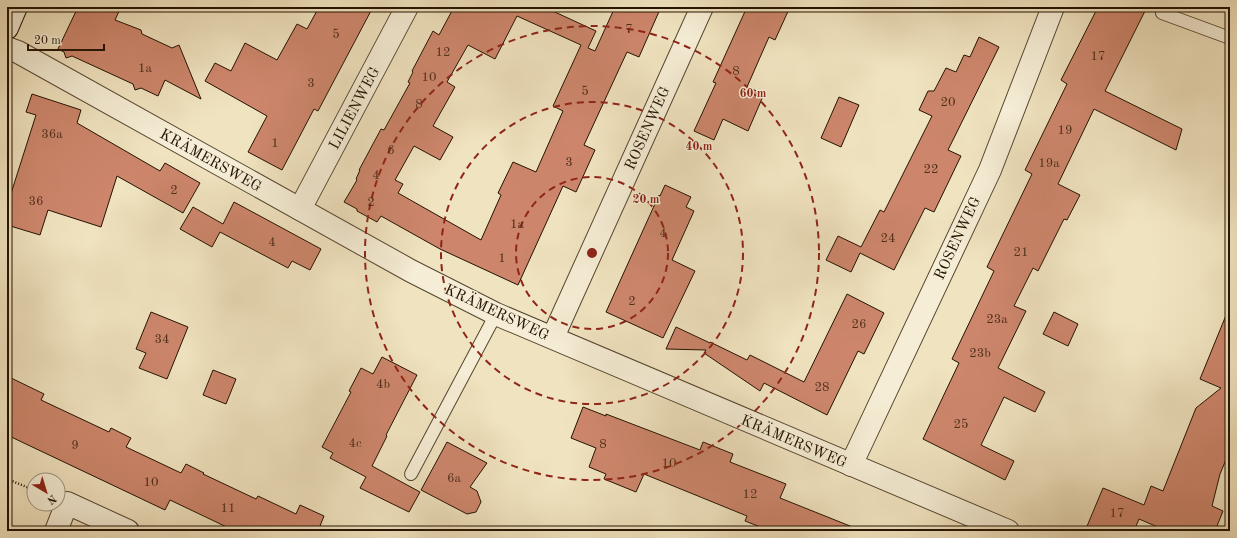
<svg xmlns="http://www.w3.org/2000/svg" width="1237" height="538" font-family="'Old Standard TT',serif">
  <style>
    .building { fill: #cd866c; stroke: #231200; fill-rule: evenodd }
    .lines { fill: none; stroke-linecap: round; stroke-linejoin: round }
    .service-casing { stroke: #564630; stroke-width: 14 }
    .minor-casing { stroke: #564630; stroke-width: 24 }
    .secondary-casing { stroke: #231200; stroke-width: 24 }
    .path { stroke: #231200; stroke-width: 2.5; stroke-dasharray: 1 2; stroke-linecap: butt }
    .service { stroke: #f5edd5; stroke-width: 12 }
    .minor { stroke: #f5edd5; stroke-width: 22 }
    .secondary { stroke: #f5edd5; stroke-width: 22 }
    .ring { fill: none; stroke: #8f2418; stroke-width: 2; stroke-dasharray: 7 5 }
    .labels { text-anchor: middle; stroke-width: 3; stroke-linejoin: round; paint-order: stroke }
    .number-label { font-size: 13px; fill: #4e2f1b }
    .street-label { font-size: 15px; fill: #231200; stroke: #f5edd5 }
    .centre { fill: #8f2418; stroke: #f5edd5; stroke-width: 2 }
    .ring-label { font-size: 12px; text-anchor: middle; font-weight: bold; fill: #8f2418; stroke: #f5edd5; stroke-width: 3; stroke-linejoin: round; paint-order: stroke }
  </style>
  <rect width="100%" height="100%" fill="#f0e3bf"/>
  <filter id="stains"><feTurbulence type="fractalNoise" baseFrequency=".005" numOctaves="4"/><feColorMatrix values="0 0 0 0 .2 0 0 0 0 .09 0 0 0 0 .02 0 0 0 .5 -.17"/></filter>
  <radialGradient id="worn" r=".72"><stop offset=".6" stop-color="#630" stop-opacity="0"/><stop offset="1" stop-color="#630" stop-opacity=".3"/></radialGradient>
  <g class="building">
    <path d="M78,7H121L115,20L141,30L142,34L172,48L179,45L201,99L165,80L158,96L141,88L135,90L133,84L72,56L66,58L64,52L58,49Z"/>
    <path d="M319,7H373L318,111L314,109L282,170L248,152L267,116L205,81L215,63L231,71L245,43L277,60L297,24L307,29Z"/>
    <path d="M454,7H544L596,31L588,48L595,51L615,7H661L639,57L627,52L584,145L595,150L576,192L563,186L518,285L440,249L381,216L377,222L357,211V209L344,202L357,180L356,179L360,170H359L381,129L384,130L410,83L408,82L413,72L412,71L433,31L439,35ZM517,16L581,45L553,106L563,111L536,172L513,162L498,193L501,195L481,240L398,193L403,184L395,180L414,146L440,160L453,137L433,126L455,87L447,82L468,45L495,59Z"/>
    <path d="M747,7H790L775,40L769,37L747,87L764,94L748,131L723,119L714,140L694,131L716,83L713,82Z"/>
    <path d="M1098,7H1147L1105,91L1182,129L1176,150L1094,109L1058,184L1080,195L1067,220L1064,219L1038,271L1033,268L1014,306L1026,311L998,368L1045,392L1035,412L1004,397L981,445L1014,461L1005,480L923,439L959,363L952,359L994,271L987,267L1032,174L1025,170L1067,84L1061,80Z"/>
    <path d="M979,37L999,47L948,150L961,156L934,212L925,208L894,270L860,253L851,272L826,260L838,236L861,247L880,210L884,212L932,116L919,110L928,91H934L946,68L956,72L964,55L970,57Z"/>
    <path d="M32,94L81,110L77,123L160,171L165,163L200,183L183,213L117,176L101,227L48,210L40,235L7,225V206L36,115L26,112Z"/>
    <path d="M839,97L859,105L841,147L821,138Z"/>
    <path d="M665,185L691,197L686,207L694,211L672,260L695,271L663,338L606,312L659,195L660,196Z"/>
    <path d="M234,202L321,249L310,270L292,261L288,268L220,232L212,247L180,229L193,207L223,224Z"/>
    <path d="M847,294L884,313L864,354L858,351L827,415L764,383L760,391L704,353L706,350L666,349L676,327L710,343V342L747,360L750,355L804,382Z"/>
    <path d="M1229,308L1230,450L1220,474L1212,506L1223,511L1215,531H1167L1139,519L1134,531H1085L1103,488L1144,505L1151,486L1163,491L1196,408L1221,388L1200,379Z"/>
    <path d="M151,312L188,327L167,379L139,368L146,353L136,349Z"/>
    <path d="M1054,312L1078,324L1068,346L1043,334Z"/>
    <path d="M382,357L417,375L386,435L387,436L372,466L420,492L409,512L360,488L366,477L330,458L333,453L322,447L351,392L349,391L361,368L373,374Z"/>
    <path d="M213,370L236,379L226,404L203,395Z"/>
    <path d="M7,376L44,394L41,400L109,432L111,428L131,438L126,447L181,473L186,464L204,473L203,474L256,499L258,496L296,514L300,505L324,516L320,526L332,531H235L170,500L165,510L7,435Z"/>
    <path d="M583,407L606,416V414L700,450L703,442L733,454L730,462L786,484L780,498L860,530V531H771L745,521L747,516L644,474L636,492L604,479L606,474L589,467L596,448L571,438Z"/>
    <path d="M447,442L487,463L470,487L477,491L481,502L476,512L467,514L421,490Z"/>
  </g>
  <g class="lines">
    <g class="service-casing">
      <g id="service">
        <path d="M1162,13L1230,38"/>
        <path d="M411,474L496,314"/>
      </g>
    </g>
    <g class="minor-casing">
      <g id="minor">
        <path d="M7,48L18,52L411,271L496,314L1008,531"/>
        <path d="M300,209L407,7"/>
        <path d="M553,337L702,7"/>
        <path d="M851,465L990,170L1053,7"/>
        <path d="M56,531L67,503L128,531"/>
      </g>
    </g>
    <g class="secondary-casing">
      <path id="secondary" d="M7,28L16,7"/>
    </g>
    <path class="path" d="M7,479L34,490"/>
    <use href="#service" class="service"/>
    <use href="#minor" class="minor"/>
    <use href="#secondary" class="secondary"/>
  </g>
  <g class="ring">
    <circle cx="592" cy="253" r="76"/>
    <circle cx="592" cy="253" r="151"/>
    <circle cx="592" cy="253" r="227"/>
  </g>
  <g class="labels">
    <g class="number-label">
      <text x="629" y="33">7</text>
      <text x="336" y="38">5</text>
      <text x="443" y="56">12</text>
      <text x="1098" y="60">17</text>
      <text x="145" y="72">1a</text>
      <text x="736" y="75">8</text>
      <text x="429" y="81">10</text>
      <text x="311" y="87">3</text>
      <text x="585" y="95">5</text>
      <text x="948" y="106">20</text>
      <text x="419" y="108">8</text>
      <text x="1065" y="134">19</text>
      <text x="52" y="138">36a</text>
      <text x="275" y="147">1</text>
      <text x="391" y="154">6</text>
      <text x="569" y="166">3</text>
      <text x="1049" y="167">19a</text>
      <text x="931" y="173">22</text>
      <text x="376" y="179">4</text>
      <text x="174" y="194">2</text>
      <text x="36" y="205">36</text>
      <text x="371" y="206">2</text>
      <text x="517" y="228">1a</text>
      <text x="663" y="237">4</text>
      <text x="888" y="242">24</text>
      <text x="272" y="246">4</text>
      <text x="1021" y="256">21</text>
      <text x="502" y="262">1</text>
      <text x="632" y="305">2</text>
      <text x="997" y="323">23a</text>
      <text x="859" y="328">26</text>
      <text x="162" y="343">34</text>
      <text x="980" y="357">23b</text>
      <text x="383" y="388">4b</text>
      <text x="822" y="391">28</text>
      <text x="961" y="428">25</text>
      <text x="355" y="447">4c</text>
      <text x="603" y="448">8</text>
      <text x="75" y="449">9</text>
      <text x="669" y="467">10</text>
      <text x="454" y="482">6a</text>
      <text x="151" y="486">10</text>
      <text x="750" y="498">12</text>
      <text x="228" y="512">11</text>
      <text x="1117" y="517">17</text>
    </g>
    <g class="street-label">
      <text transform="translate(354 108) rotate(-62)" y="5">LILIENWEG</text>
      <text transform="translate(647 128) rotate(-66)" y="5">ROSENWEG</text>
      <text transform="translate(211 160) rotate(29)" y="5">KRÄMERSWEG</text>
      <text transform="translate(957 238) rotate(-65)" y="5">ROSENWEG</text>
      <text transform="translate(497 312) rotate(25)" y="5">KRÄMERSWEG</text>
      <text transform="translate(794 441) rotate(23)" y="5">KRÄMERSWEG</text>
    </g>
  </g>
  <circle cx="592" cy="253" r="6" class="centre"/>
  <g class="ring-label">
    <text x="753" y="97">60 m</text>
    <text x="699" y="150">40 m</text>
    <text x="646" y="203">20 m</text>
  </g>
  <rect width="1237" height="538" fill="none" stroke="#f0e3bf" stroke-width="24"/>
  <rect x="8" y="8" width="1221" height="522" fill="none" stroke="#231200" stroke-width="2"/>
  <rect x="12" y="12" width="1213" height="514" fill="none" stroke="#231200"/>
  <g transform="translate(46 492) rotate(142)"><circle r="19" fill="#f5edd5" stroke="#a19580"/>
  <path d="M0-3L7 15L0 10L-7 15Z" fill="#8f2418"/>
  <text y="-6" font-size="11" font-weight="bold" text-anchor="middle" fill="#231200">N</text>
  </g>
  <path d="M28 44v6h76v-6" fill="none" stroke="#231200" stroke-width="2"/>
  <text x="34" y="44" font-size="12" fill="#231200" stroke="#f5edd5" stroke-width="3" paint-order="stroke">20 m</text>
  <rect width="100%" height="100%" filter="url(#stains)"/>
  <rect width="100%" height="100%" fill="url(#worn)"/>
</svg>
